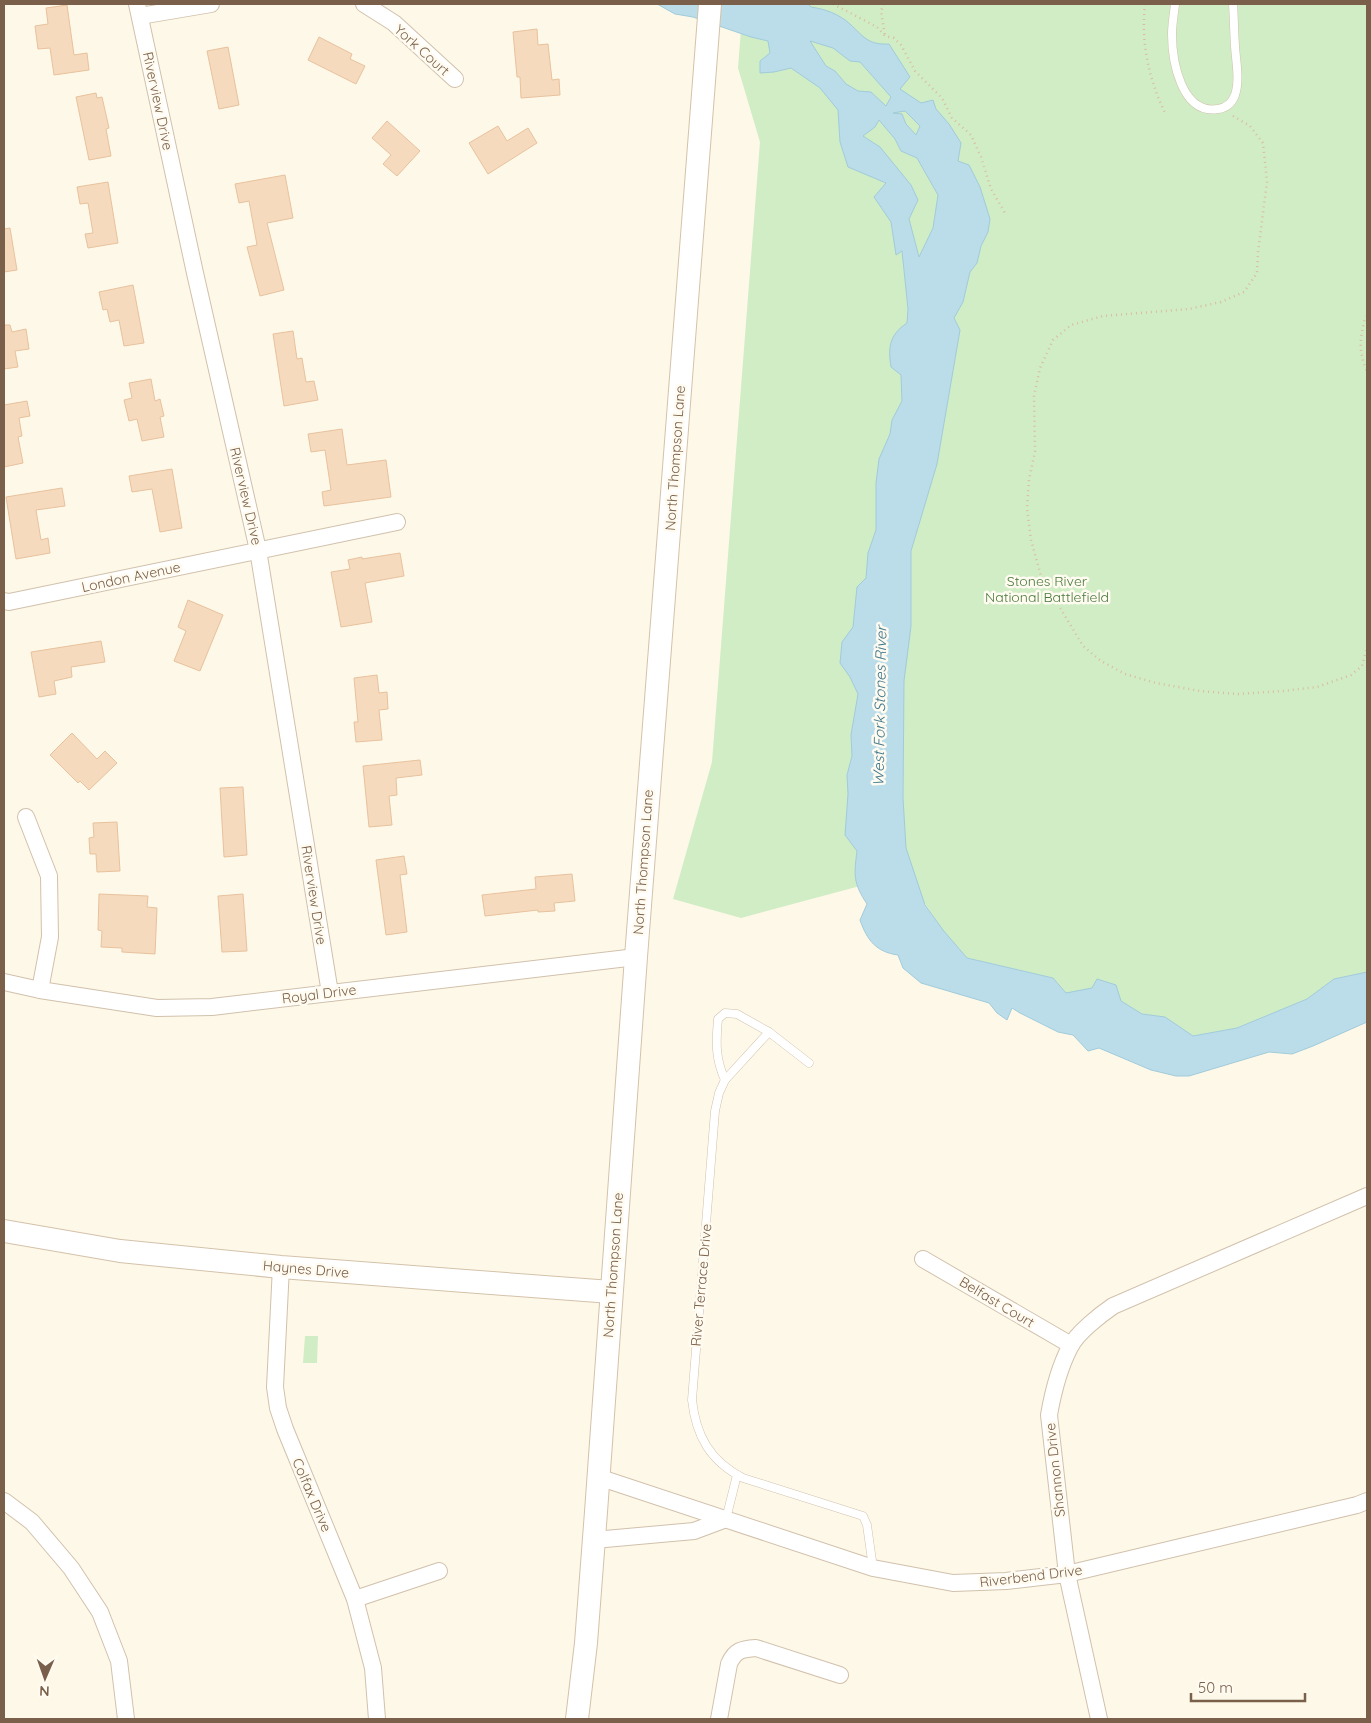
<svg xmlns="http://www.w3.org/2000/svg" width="1371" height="1723" font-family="Quicksand,sans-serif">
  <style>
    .green { fill: #d0edc5 }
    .water { fill: #bbdde9; stroke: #a0cbdb; fill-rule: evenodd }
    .building { fill: #f5dabe; stroke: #e8c29d }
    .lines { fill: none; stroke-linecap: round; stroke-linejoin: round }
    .lane-casing { stroke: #d1c1ac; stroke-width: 9 }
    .street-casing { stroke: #d1c1ac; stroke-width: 18 }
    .secondary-casing { stroke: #d4c2aa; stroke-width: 24 }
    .path { stroke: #dabda0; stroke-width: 2.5; stroke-dasharray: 1 4; stroke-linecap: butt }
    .lane { stroke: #fff; stroke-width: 8 }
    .street { stroke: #fff; stroke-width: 16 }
    .secondary { stroke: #fff; stroke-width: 22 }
    .labels { text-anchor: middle; stroke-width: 5; stroke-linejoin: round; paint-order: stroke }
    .street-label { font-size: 14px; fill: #7a604a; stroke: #fffbf0 }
    .park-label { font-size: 14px; fill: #497a3e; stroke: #fffbf0 }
    .water-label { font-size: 15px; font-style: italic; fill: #41798e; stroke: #fffbf0 }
  </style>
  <rect width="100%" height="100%" fill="#fef8e8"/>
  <g class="green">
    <path d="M743,4H1367V972L1334,979L1307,999L1237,1028L1193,1036L1170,1021L1158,1016L1142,1014L1126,1004L1066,993L1053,978L967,958L942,930L924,902L901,875L741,918L673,899L712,762L760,142L738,68Z"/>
    <path d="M305,1336H318L317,1363H303Z"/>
  </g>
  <path class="water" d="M657,4H808L811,7C825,9 839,14 850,24C864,37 868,45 889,44L910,77L900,89L921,103L933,100L936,109L949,124L961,143L958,161L969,165L980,187L990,219L988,232L981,246L977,263L970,272L963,302L954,318L960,330L937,464L911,551V626L904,681L903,798L906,848L925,905L943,930L967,958L1053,978L1066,993L1092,988L1097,979L1116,985L1121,1001L1142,1014L1165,1017L1193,1036L1237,1028L1307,999L1334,979L1367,972V1022L1313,1046L1292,1054L1269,1052L1189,1076H1176L1151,1070L1099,1048L1088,1051L1073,1035L1058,1032L1020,1013L1012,1008L1007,1020L997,1013L989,1003L921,983L903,968L898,955C876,952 867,940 860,920L867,904C853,883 854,875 857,851L845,835L848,794L847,775L852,756L851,735L858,694L850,677L840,663L842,642L853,627L857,587L866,578L868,553L876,530V483L879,459L890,434L892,420L902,401L901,375L891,367C888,348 889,335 907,323L908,309L902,251L896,255L891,222L874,197L886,183L848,167L840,142L838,110L820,88L791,68L774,72L760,73V61L770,53L768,41L751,37L693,17L675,14ZM810,41L833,48L850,61L860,62L891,97L886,106L871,92L858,91L846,84L835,71L826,66ZM905,111L920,126L916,135L906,124L902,114L893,113ZM879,120L895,139L901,151L917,158L938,195L933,228L919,257L909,219L918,200L911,185L880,147L863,136L875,127Z"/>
  <g class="building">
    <path d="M67,5L74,55L87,53L89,70L54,75L50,48L38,49L35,26L48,24L46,8Z"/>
    <path d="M537,29L538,45L548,44L552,80L559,79L560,95L521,98L520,77H517L513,32Z"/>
    <path d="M319,37L352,54L350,59L365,66L356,84L308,60Z"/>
    <path d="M228,47L239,105L219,109L207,51Z"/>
    <path d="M96,93L97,98L102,97L109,128L106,129L111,156L89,160L76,97Z"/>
    <path d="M387,121L420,151L397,176L383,164L391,155L372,138Z"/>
    <path d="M498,126L507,141L528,128L537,143L488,174L469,143Z"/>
    <path d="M285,175L293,218L267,223L284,290L260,296L247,247L257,245L249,201L239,203L235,184Z"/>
    <path d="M108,182L118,243L88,248L85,234L93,233L88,203L80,204L77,187Z"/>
    <path d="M10,228L17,270L4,272V229Z"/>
    <path d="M133,285L144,343L124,346L119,320L110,322L107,309L103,310L99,292Z"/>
    <path d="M4,325H10L12,332L26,329L29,349L15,351L18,367L4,369Z"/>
    <path d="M293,331L297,359L302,358L306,382L314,381L318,400L284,406L273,334Z"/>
    <path d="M151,379L155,401L160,399L164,416L160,417L164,437L142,441L137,419L129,421L124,400L132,398L129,383Z"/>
    <path d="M27,401L30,416L19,418L22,436L18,437L23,463L4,467V405Z"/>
    <path d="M342,429L347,465L386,460L391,497L324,506L322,492L331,490L325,450L311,452L308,434Z"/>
    <path d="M172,469L182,528L160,532L152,489L132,492L129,476Z"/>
    <path d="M62,488L65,506L36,510L41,540L48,538L50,553L16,559L6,497Z"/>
    <path d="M400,553L404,576L365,583L372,622L341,627L331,572L350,569L348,560L362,557V559Z"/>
    <path d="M188,600L223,615L200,671L174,661L186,631L178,627Z"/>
    <path d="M101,641L105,662L71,667L72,677L54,681L56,694L39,697L31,652Z"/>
    <path d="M377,675L379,693L387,692L388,709L379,710L382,740L356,742L354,722H358L354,678Z"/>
    <path d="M72,733L97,759L105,751L117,763L89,790L80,781L78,783L50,755Z"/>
    <path d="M420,760L422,775L396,778L397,795L389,796L392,825L369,827L363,766Z"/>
    <path d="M243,787L247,855L224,857L220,788Z"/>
    <path d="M117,822L120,871L97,872L96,854H90L89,838L94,837L93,823Z"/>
    <path d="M404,856L407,874L400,875L407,932L386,935L376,860Z"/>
    <path d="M572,874L575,901L554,903L555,911L538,912V910L485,916L482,895L536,889L535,877Z"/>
    <path d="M99,894L148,896L147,907L157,908L155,954L122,952V948L101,947L102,931L98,930Z"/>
    <path d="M243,894L247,951L222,952L218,896Z"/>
  </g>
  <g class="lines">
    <g class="lane-casing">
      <g id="lane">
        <path d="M1175,4C1174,14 1172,24 1172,34C1172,60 1181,115 1218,109C1226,108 1232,103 1235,95C1240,80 1236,62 1235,46C1234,32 1234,18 1233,4"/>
        <path d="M809,1063L769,1032L725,1080L719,1093L715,1111L692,1400C696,1436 710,1461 743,1478L863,1516L867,1525L873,1568"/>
        <path d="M725,1080C715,1058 716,1042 718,1019L725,1013L737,1014L769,1032"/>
        <path d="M726,1519L737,1475"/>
      </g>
    </g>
    <g class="street-casing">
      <g id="street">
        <path d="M137,4L195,273L258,550L330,993"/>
        <path d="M364,4L394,23L455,79"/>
        <path d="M140,16L211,4"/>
        <path d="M4,601L9,602L397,522"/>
        <path d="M26,817L49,876L50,937L40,990"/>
        <path d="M4,982L40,990L157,1008L212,1007L636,957"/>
        <path d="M923,1259L1071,1345"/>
        <path d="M281,1267L275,1387L278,1408L285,1429L355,1599L373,1668L377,1719"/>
        <path d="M598,1477L873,1568L953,1583L1006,1581L1067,1574L1357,1505L1367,1501"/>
        <path d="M4,1501L32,1522L71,1568L100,1612L119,1661L126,1719"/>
        <path d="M594,1540L694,1531L726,1519"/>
        <path d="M355,1599L439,1571"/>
        <path d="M719,1719L729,1664C735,1650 742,1649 756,1648L840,1675"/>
        <path d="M1099,1719L1067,1574L1049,1415C1053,1392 1059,1368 1070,1347C1077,1333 1100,1315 1113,1306L1367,1196"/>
      </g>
    </g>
    <g class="secondary-casing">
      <g id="secondary">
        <path d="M4,1231L120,1251L281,1267L611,1292"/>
        <path d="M577,1719L586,1643L596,1512L636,957L710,4"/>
      </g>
    </g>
    <g class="path">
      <path d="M833,4L877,27L885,36L894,38L901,45L915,71L942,98L952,118L971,135L981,157L991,189L1005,213"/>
      <path d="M884,4L881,11L885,36"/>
      <path d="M1145,4C1141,43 1148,77 1165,113"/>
      <path d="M1233,116L1250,126L1263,143L1267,182L1258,252L1257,273L1244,292L1221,302L1189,309L1103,316L1071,325L1053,340L1040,368L1034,396L1035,451L1029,480L1027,508L1031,540L1041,576L1083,646L1101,661L1125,674L1156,683L1200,691L1238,694L1283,691L1317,687L1351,675L1362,666L1367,648"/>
      <path d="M1367,316L1365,318C1360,338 1358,351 1367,371"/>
    </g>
    <use href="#lane" class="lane"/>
    <use href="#street" class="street"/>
    <use href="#secondary" class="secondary"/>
  </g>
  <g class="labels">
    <g class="street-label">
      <text transform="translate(422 50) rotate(42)" y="5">York Court</text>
      <text transform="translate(158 101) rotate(78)" y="5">Riverview Drive</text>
      <text transform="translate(675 458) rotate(-86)" y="5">North Thompson Lane</text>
      <text transform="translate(246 496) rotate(77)" y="5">Riverview Drive</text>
      <text transform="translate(131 577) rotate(-12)" y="5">London Avenue</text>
      <text transform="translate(643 862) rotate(-86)" y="5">North Thompson Lane</text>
      <text transform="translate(314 895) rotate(81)" y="5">Riverview Drive</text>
      <text transform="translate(319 994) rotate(-7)" y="5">Royal Drive</text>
      <text transform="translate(613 1265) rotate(-86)" y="5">North Thompson Lane</text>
      <text transform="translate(306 1269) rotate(5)" y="5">Haynes Drive</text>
      <text transform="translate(701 1285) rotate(-85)" y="5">River Terrace Drive</text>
      <text transform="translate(997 1302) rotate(31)" y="5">Belfast Court</text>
      <text transform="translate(1055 1470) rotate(-96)" y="5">Shannon Drive</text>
      <text transform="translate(312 1495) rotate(67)" y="5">Colfax Drive</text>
      <text transform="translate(1031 1576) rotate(-7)" y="5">Riverbend Drive</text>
    </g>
    <g class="park-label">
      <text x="1047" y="586">Stones River<tspan x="1047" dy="16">National Battlefield</tspan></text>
    </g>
    <g class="water-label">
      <text transform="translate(880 706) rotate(-89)" y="5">West Fork Stones River</text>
    </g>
  </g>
  <rect width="1371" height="1723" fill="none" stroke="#7a604a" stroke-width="10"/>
  <g transform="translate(45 1678) rotate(182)" stroke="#fffbf0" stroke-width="4" paint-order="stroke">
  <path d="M0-4L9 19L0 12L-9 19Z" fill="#7a604a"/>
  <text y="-8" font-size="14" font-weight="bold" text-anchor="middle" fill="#7a604a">N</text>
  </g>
  <path d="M1191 1693v8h114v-8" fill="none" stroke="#7a604a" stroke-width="2.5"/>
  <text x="1198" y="1693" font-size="15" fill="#7a604a" stroke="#fffbf0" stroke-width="4" paint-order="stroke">50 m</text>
</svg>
